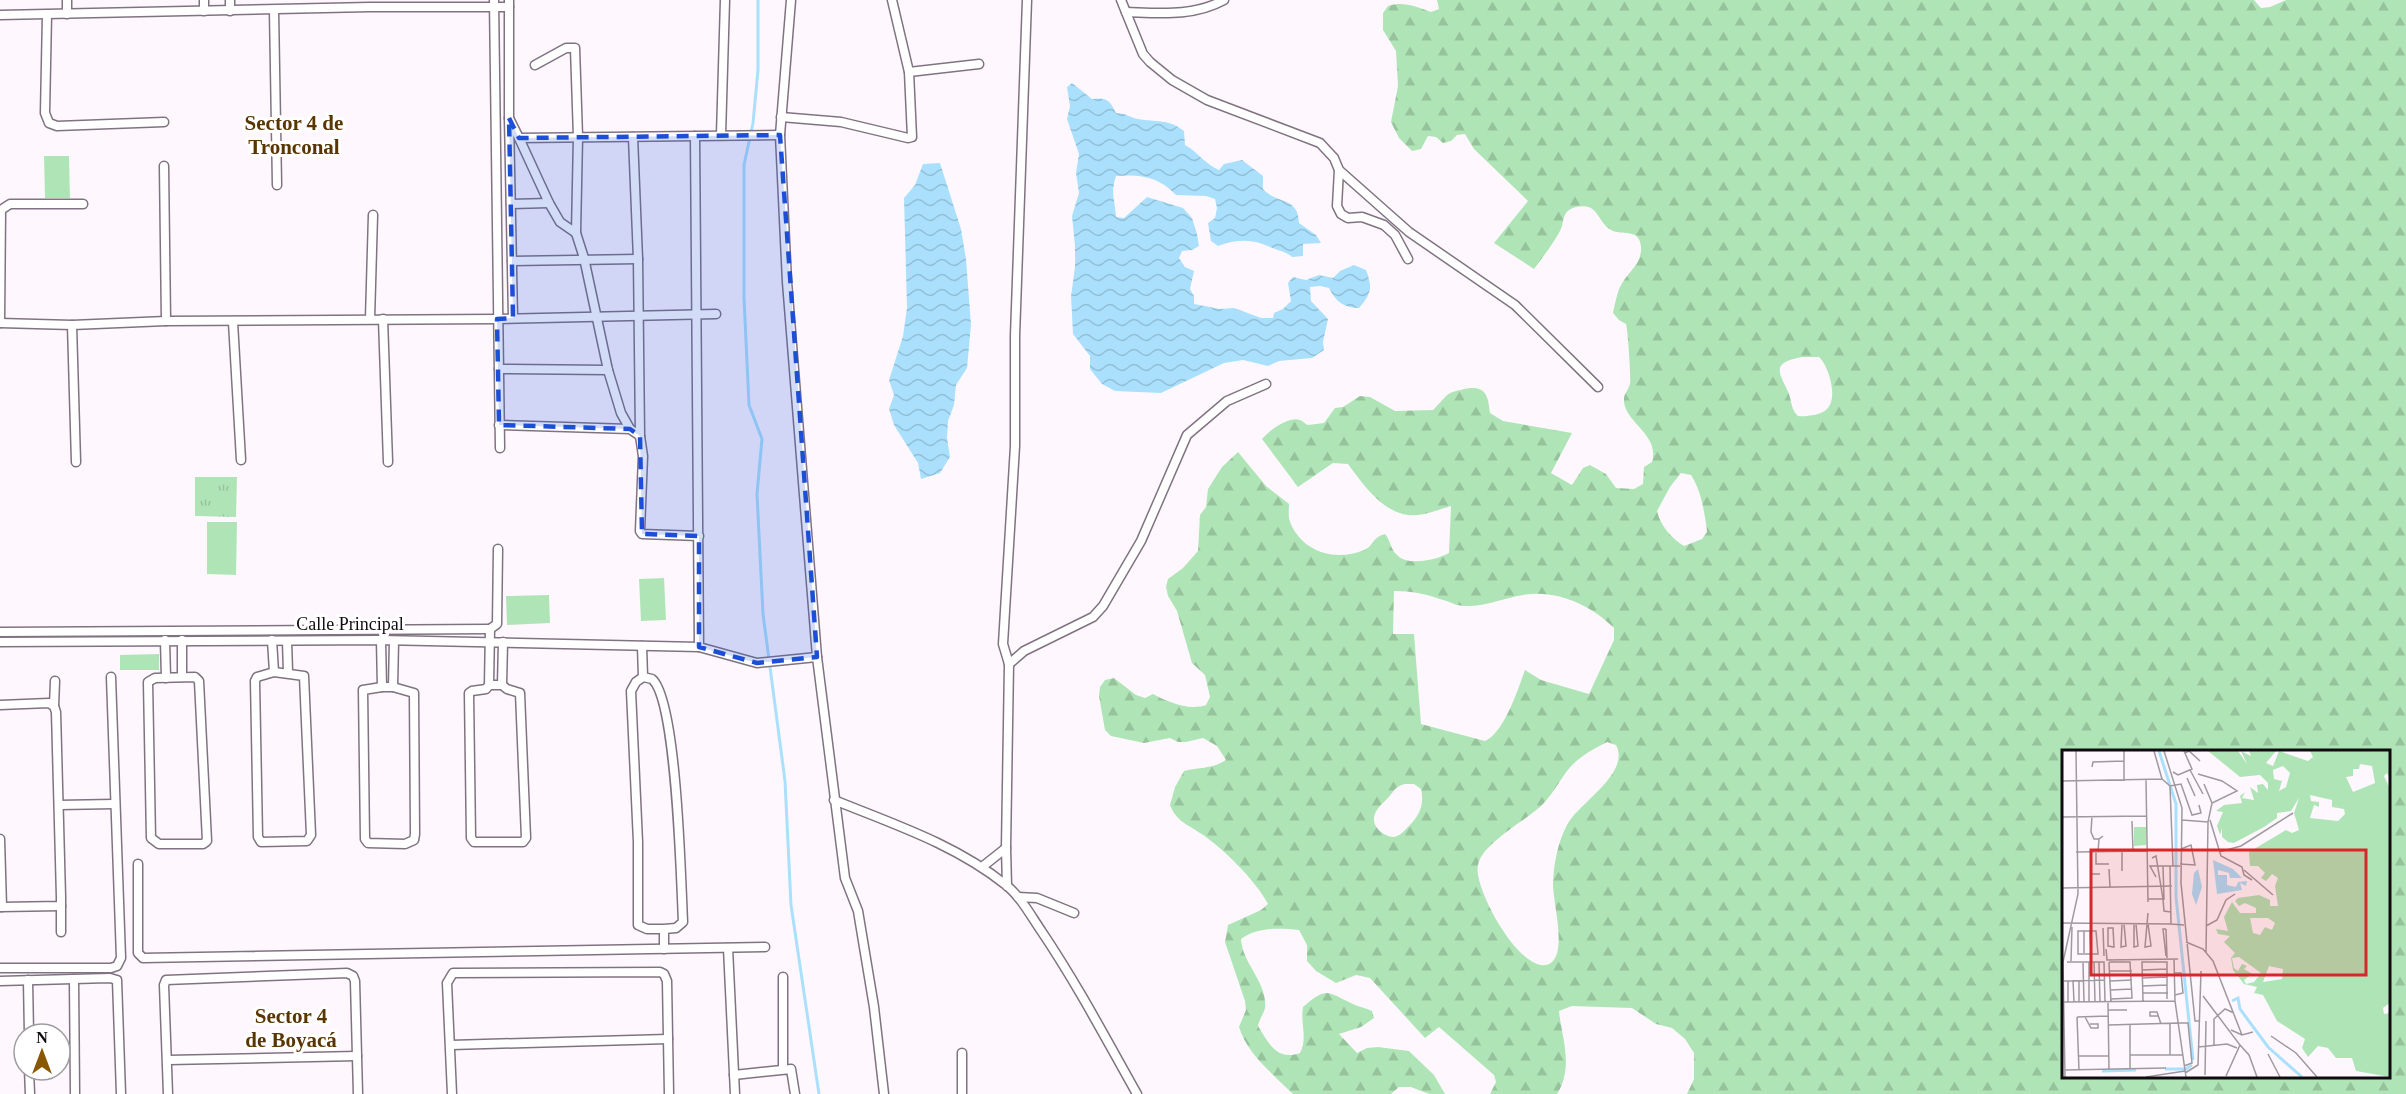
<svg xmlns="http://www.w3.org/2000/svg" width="2406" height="1094" font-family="'Times New Roman',serif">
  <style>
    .grass { fill: url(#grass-tufts) }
    .forest { fill: url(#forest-firs); fill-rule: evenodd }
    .pitch { fill: #afe5b6 }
    .water { fill: url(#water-waves) }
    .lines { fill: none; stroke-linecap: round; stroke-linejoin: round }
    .stream { stroke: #aae0fc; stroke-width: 3 }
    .street-casing { stroke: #807381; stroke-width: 11 }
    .street { stroke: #fff; stroke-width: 8 }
    .marked { fill: #1d4ed8; fill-opacity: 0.2; stroke: #1d4ed8; stroke-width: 4.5; stroke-dasharray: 12 8; stroke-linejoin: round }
    .labels { text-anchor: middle; stroke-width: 6; stroke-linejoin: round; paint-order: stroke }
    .street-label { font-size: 18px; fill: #100b10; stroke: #fff }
    .quarter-label { font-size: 21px; font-weight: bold; fill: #593600; stroke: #fff }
    .inset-river { fill: none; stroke: #aae0fc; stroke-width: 3 }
    .inset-road { fill: none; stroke: #9f999f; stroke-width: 1.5 }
    .view { fill: #d62828; fill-opacity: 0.15; stroke: #d62828; stroke-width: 3 }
    .inset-edge { fill: none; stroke: #100b10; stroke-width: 3 }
  </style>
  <defs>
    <pattern id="grass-tufts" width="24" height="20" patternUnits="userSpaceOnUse" patternTransform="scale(1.5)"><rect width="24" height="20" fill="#afe5b6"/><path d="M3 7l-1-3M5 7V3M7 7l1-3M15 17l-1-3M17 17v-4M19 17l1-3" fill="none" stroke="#96c39b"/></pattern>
    <pattern id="forest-firs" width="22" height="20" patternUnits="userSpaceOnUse" patternTransform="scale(1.5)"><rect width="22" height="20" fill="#afe5b6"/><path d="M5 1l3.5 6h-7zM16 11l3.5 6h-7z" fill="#96c39b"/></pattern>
    <pattern id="water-waves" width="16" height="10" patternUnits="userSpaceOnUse" patternTransform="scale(1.5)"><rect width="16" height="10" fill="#aae0fc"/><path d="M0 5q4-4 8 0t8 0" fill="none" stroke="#91bfd7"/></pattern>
  </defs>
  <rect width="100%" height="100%" fill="#fef8fe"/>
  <path class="grass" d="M195,477H237L236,517L195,516Z"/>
  <path class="forest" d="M1437,0H2254L2261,8L2270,7L2286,0H2406V1094H1687L1694,1079V1053L1685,1039L1672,1028L1656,1024L1632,1008L1572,1006L1559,1011C1562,1039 1574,1067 1557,1094H1490L1496,1082L1494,1075L1439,1027L1425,1038L1370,978L1356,975L1336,983L1316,971L1307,961V945L1299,930C1279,928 1257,927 1241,939C1242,963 1268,983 1265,1008C1264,1013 1259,1020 1258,1026C1269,1044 1277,1061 1300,1053C1308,1037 1300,1024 1303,1007C1328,985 1328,993 1353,1004C1359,1007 1366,1008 1372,1011L1374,1018L1361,1027L1339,1034L1357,1053L1367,1048L1378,1047L1409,1051L1434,1075L1445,1094H1429L1411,1087H1399L1391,1094H1293C1273,1074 1247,1054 1239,1027L1246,1010L1245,1001L1225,942L1228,925L1261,910L1268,904C1256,881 1222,847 1200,833C1187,824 1176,821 1170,805L1175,787L1184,771C1200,767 1212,769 1226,760L1217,746L1203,738L1186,742H1178L1170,738L1144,743L1111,736L1105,730L1099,696L1100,687L1105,680L1114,678L1136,695L1145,698L1153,694C1168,702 1189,711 1206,705L1210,697L1205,675L1192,663L1177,611L1168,596L1166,587L1168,579L1183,568L1198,551L1200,515L1206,507L1208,489L1222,467L1238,452L1266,486L1289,504C1289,509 1288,517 1290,522C1302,552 1335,562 1364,550C1374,546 1371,538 1385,534C1391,541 1390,548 1396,554C1407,567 1436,560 1449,553L1451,506C1440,509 1429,514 1418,515C1387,519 1364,486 1348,464L1333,463L1298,487L1262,439C1268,431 1289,416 1300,420C1301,420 1307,425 1308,425L1324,423L1335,408L1343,407L1360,396L1370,397L1395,411L1433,410C1438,405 1442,400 1446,396C1452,391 1457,391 1464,389C1485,385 1488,394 1490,413L1503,421L1572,433L1551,473L1572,485L1583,468L1590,465L1606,474L1616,488L1634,489L1643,484L1644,467L1652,462C1660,435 1626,423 1624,402C1623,394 1628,391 1630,384C1631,378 1628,331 1626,324L1619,320L1613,313C1614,308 1618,290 1620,287C1627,272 1642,265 1641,247C1640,229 1624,235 1613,231C1602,227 1600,214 1591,208C1585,205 1574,206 1569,210C1562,215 1564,224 1560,231C1553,244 1543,257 1534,269L1494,243L1528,201L1474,149L1465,134L1457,135L1451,141L1443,143L1436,137L1428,136L1421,149L1412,151L1399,138L1391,122L1398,86L1396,51L1383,30V13L1388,6C1404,1 1416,7 1431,12L1439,9ZM1802,357H1819C1829,366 1839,400 1826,410C1820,415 1806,417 1798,416C1791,409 1792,403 1789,394C1780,373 1769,363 1802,357ZM1681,473L1691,475C1701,490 1705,514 1707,532L1702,539L1684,546C1672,539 1660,525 1657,511L1670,487ZM1394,591C1412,591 1426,594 1443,600C1451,602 1456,606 1465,606C1485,607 1504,598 1523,595C1556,589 1591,605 1614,628V640L1589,694L1541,680L1525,670C1518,689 1504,733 1485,741L1421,724L1414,634H1393ZM1607,742L1616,745C1631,774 1578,803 1567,825C1558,842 1554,862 1553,882C1552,900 1567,948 1552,962C1526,984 1472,888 1478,865C1482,844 1523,822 1540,807C1551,797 1558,783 1567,771C1578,757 1592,750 1607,742ZM2064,752H2390V1078H2064ZM1405,784H1414L1421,789C1425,807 1418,818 1405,830C1402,833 1398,837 1393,837C1389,837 1384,834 1381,832C1368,821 1375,810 1385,801C1394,793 1393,787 1405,784Z"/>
  <g class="pitch">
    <path d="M44,156H69L70,198H45Z"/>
    <path d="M207,522H237L236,575L207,574Z"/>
    <path d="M664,578L666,620L641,621L639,579Z"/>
    <path d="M549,595L550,623L507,625L506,596Z"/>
    <path d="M159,654V670H120V655Z"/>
  </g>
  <g class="water">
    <path d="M1072,83L1092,99C1106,97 1110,100 1116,113C1125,113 1129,117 1138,119C1155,122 1170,119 1184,131L1185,145C1198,152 1205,164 1219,170L1224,164L1242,160L1263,176V189C1278,205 1298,196 1299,223L1316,235L1321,243L1303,244V256L1292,257C1285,251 1279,251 1270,247C1253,239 1237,239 1218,246L1211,241L1208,223L1215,218L1217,208L1215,199L1206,196L1176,195C1158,176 1140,174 1116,176C1110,195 1115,198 1116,217L1124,218L1147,197L1183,208L1192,218L1197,234L1199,246L1192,250L1182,251L1179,258L1185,267L1194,271L1190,289L1194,296V304L1220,309L1234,308L1261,318H1273L1274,313L1283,309L1291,301L1288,283L1293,277L1306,280L1319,275L1333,278L1340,271L1354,265L1366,270C1373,288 1371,294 1359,308C1344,308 1336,302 1329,288L1320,286L1310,287L1311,301L1328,319L1323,342L1324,350L1312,358L1279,361L1268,366L1243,360L1224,363L1161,393L1115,391L1102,384L1090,369V356L1073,334L1071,296L1075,267V246L1072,216L1079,193L1076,173L1079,154L1067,119L1070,106L1067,87Z"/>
    <path d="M940,163L961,229L966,259L971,325L967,368L956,385L954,405L948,421L947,438L950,457L940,473L921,479L918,463L894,425L889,409L894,395L889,380L903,336L907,308L904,198L915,185L923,164Z"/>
  </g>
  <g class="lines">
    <path class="stream" d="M758,0V70L753,123L744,165V298L749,405L762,439L757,494L763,614L785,781L791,905L819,1094"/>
    <g class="street-casing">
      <g id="street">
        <path d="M230,0V11"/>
        <path d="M494,0L500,448"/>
        <path d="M509,0V118L519,138"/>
        <path d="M791,0L780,135L787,282L817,657L845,878L858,911L874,1007L884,1094"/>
        <path d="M1121,0L1143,54L1150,62L1172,80L1207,100L1320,143L1334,158L1339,170L1337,206L1341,214L1348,218L1362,217L1384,225L1395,235L1408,259"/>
        <path d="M274,10L277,185"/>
        <path d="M204,11V0"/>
        <path d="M1126,12C1159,13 1193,17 1224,0"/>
        <path d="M67,14V0"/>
        <path d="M0,15L370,7H509"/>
        <path d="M47,15L45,113L49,123L57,126L164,122"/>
        <path d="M535,65L566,48H575L578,137L576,233L584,258L608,370L621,413L630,429"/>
        <path d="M909,72L979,64"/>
        <path d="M781,117L841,122L908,138L912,137L909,72L892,0"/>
        <path d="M509,118L513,318"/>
        <path d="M721,135L725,0"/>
        <path d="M695,136L699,647L757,663L817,657"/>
        <path d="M633,137L638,259L640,436"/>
        <path d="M164,166L166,321"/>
        <path d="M1339,170L1409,232L1515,305L1598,387"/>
        <path d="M511,204L549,203"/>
        <path d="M576,233L560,222L549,203L519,138L780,135"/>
        <path d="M512,261L638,259"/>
        <path d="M370,319L373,215"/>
        <path d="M383,319L388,462"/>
        <path d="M233,322L241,460"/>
        <path d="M0,323L72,325L166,321L497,319L716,314"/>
        <path d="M0,323L1,210L10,204H83"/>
        <path d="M72,325L76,462"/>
        <path d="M499,369L608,370"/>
        <path d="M499,425L630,429L640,436L643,456L640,531L642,534L699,536"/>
        <path d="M0,632L490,629"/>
        <path d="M165,640L166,678"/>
        <path d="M182,640V677"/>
        <path d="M272,640L274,672"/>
        <path d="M381,640L382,687"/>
        <path d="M287,641L288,672"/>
        <path d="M0,642L381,640L699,647"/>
        <path d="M642,646L643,677"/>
        <path d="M1009,664L1024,651L1093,617L1103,606L1141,541L1187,435L1227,401L1266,384"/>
        <path d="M274,672L304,676L311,835L307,841L261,842L258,837L255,681L257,677Z"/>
        <path d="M195,677L199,681L207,841L203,844H159L151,838L148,682L155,678Z"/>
        <path d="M489,685H502L507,689L520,693L526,838L523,842H474L471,838L469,693L472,691L486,689Z"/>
        <path d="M489,685L490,629L497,624L498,549"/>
        <path d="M502,685L503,642"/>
        <path d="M382,687H393L414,693L415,834L414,840L405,844L368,843L365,839L363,690Z"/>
        <path d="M393,687L394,641"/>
        <path d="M0,705L49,703L54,706L56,712L61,897V906L0,907"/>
        <path d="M54,706L55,681"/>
        <path d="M834,800C893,824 955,844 1006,885C1021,897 1031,916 1042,932C1077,984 1106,1039 1137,1094"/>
        <path d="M59,805L114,804"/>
        <path d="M0,839L2,907"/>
        <path d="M138,864V953L143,958L765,947"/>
        <path d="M982,867L1006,848"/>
        <path d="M1007,886L1006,848L1009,664L1003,644L1015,446V336L1027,0"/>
        <path d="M1018,897L1037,898L1074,913"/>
        <path d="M664,929H647L638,925V842L631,691L636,682L643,677L652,679C677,700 681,882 683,922L676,928L664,929V949"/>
        <path d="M61,932V906"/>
        <path d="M728,948L735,1094"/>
        <path d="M0,968H111L117,966L121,958L111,677"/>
        <path d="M74,979L75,1094"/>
        <path d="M28,980L29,1034"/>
        <path d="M0,981L110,978L117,980L121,1094"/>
        <path d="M451,1045L668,1039"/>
        <path d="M962,1053V1094"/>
        <path d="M168,1060L357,1056"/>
        <path d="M783,1069V977"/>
        <path d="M29,1070L30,1094"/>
        <path d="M734,1075L791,1069L795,1094"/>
        <path d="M168,1094L164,985L166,980L347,973L353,976L355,981L358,1094"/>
        <path d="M452,1094L447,983L453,973L660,972L664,974L667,981L669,1094"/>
      </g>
    </g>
    <use href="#street" class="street"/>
  </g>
  <path class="marked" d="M509,118L519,138L780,135L817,657L757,663L699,647V536L642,534L640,436L630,429L499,425L497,319L513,318Z"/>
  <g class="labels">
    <g class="street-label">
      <text x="350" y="630">Calle Principal</text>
    </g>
    <g class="quarter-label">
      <text x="294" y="130">Sector 4 de<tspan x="294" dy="24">Tronconal</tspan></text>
      <text x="291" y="1023">Sector 4<tspan x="291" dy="24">de Boyacá</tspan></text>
    </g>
  </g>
  <g transform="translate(2062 750)">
    <rect width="328" height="328" fill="#fef8fe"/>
    <path d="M146,1H176L185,14L179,1L189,6L187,1H214L204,13L211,16L217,1L246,11L251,7L248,1H328V29L325,23L322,26L329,41V252L321,258L322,264L328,263V327L294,321L290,308H274L266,298L256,296L246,307L240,298L243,289L215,271L201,245L192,243L195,237L182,234L171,220L169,208L173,203L162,192L168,186L156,184L154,179L166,181L162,167L170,152L178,163H194V158L183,153L177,156L173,151L176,148L197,145L208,150V156H216L213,136L216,128L210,124L204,131L199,128L203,123L196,116H188L187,102L224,80L230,83L237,80L232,63L237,48L229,61L215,63V68L202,77L172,93L166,92L160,87V78L158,85L155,76L161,62L154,61L162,55L180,53L178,46L183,42L180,48L192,50L188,37L196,43L195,35L201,34L206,40V33L198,25L178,27ZM298,14L310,16L313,33L291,42L284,27L291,26V19H297ZM221,16L228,23L224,37L217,41L220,31L212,29L211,20ZM248,45L270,50V57L282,59L283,64L276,71L248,68L252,55L257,57V52L249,51ZM188,168H206L213,173L210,180L203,177L198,185L191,183ZM177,207L199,223L192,232L184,234L182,230L189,225L194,226L182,219L185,216L180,214L176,221L172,218L170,208ZM207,216L221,219L220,229L201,232Z" fill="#afe5b6" fill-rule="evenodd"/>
    <path d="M72,77H84V95L72,96Z" fill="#afe5b6"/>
    <path d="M151,110L171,119L180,128H168L167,123L156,120V125H165V135L174,137L176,132L185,131L184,136L178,133L180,140L155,144ZM136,119L140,137L134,155L130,144L132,123Z" fill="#aae0fc"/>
    <path class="inset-river" d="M97,1L114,54V147L131,310M170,251L176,248L178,259L206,297L240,327M103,319H124L130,315M40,321L74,320"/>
    <path class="inset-road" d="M62,1V31M92,1L100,29M102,1L120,58L119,133L133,271H137M123,3L127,1L138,11M30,17L31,12L62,11M128,20L141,44M111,22L116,25L130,19L122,1M125,28L133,46M84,30L86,152M0,31L100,29L108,36L119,34L130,65L139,63L137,55M142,34L150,53M108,36L111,116M30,66L29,82L32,89H37M0,67L85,66M120,70L146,72L150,53L175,41L160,31L136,24M148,70L159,106L180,117L182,125L190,130M70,71L71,101M60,101V121M14,102L85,101M34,102V114H47M36,102L37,89L41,86M157,102L179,96L231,63M90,108L94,106L101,149M118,114L133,115L129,95L119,99M101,116L102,150M108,116L109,174L122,175M47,119L48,137M182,120L211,145M94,127L88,116H118M29,137V124H38M0,138L110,136M86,149H101L102,161L109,162M86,163L83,197L89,196L86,174M0,173L109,174M60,174L59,197L64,196L62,174M72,174V197L76,196L74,174M144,176L155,170L164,150L173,144M41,178L42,206M46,178H51L52,197L46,196ZM104,179H101L104,206M104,179L105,208M22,181V203M28,181L29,204M34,181L36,204H16V181ZM124,192L141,199L151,211L180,285M44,199L45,210L116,209M144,202L146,72M112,209L113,251M9,211L10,177M5,212H42L43,252M27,212V252M32,212L33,252M37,212L38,252M21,213L22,252M80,220L105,219M48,221H70M113,223H119L121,243L113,245M80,228L105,227M11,230L12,252M17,230V252M0,231L43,230M6,231V252M48,231L70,230M80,236L105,235M48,240L70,239M81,243H106M141,246L178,295L164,326M49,249L70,248L68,212H48L47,213L49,252M81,251L80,212H105V249M2,252L113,251L124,327M46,252L47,319M46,260H65M96,266H88V262H95L99,274M15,267L17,320M15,267L46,266M23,267L29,278H36V274H28M117,273H126L130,313L122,316M68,274V319M108,274V305M46,275L117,273M169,280L180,285L191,282M209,286L234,303L255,327M152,295V269L163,259L172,263M178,295L187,305L195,327M136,297L165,294L175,298M206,304L218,327M68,305H121M16,306H47M3,320L104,318M123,323L136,315L139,221M143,325L144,271M3,327L1,212L16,144L14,1M84,327L123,321"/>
    <path class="view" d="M29,100H304V225H29Z"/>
    <rect width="328" height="328" class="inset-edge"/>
  </g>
  <g transform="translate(42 1052)"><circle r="28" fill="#ffffff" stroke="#9f9d9f" stroke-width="1.5"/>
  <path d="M0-4.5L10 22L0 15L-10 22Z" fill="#8a5701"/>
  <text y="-9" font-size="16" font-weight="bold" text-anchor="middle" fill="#100b10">N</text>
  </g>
</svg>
